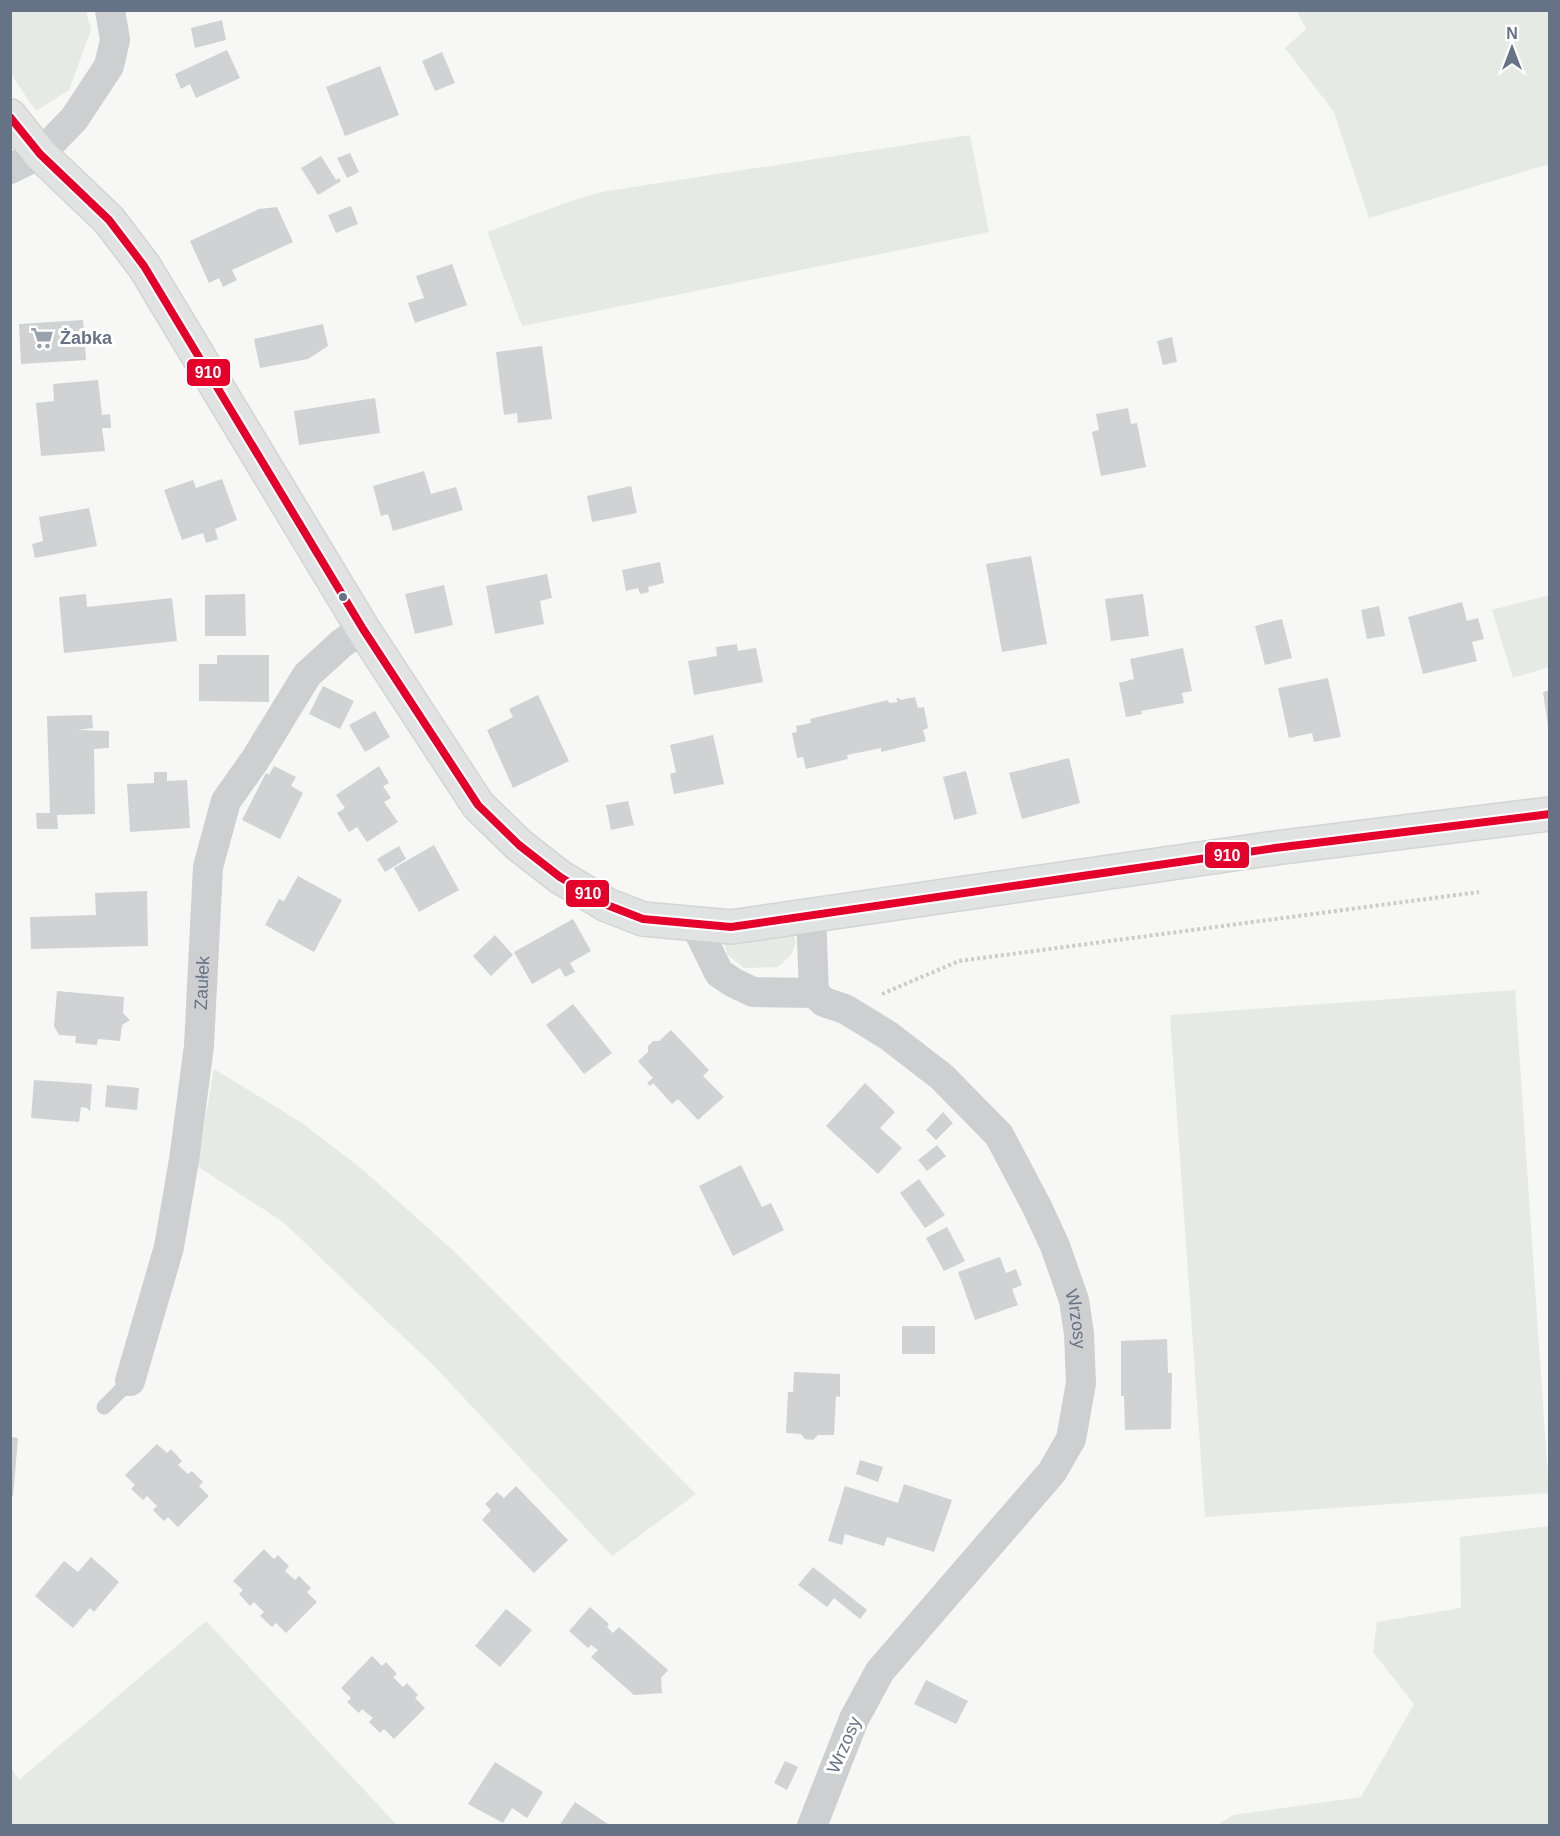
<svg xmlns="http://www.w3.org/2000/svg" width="1560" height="1836" font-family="Helvetica,sans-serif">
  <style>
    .green { fill: #e6eae4 }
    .building { fill: #d1d2d3 }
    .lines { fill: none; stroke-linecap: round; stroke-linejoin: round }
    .secondary-casing { stroke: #d3d5d5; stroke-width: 36 }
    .path { stroke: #cccccd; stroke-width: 4; stroke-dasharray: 3 3; stroke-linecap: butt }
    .lane { stroke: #cecfd1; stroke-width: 15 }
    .street { stroke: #cecfd1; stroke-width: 30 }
    .secondary { stroke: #e1e2e2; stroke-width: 33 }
    .bus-1-casing { stroke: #fff; stroke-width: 12 }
    .bus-1 { stroke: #e4002b; stroke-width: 8 }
    .bus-dot { fill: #667286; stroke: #fff; stroke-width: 2 }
    .labels { text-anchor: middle; stroke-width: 6; stroke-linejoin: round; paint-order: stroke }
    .poi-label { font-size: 18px; font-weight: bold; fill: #667286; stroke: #fff; text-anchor: start }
    .street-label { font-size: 18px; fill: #667286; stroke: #fff }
    .line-badge { stroke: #fff; stroke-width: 2 }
    .badge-label { font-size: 16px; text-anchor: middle; font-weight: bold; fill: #fff }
  </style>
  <rect width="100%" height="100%" fill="#f7f7f6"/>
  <g class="green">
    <path d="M10,11H86L91,30L69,90L36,111L11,74Z"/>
    <path d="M1297,11H1549V164L1369,218L1334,112L1285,48L1306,29Z"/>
    <path d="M970,135L989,232L522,326L487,232L571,201L601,192Z"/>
    <path d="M1549,595V667L1513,678L1492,610Z"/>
    <path d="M793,934L796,943L791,955L778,967L744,968L727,954L725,943L730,939Z"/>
    <path d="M1515,990L1549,1493L1205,1517L1170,1015Z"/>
    <path d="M214,1069L302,1123L363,1170L455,1252L696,1494L612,1556L435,1367L283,1222L197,1166Z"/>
    <path d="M1549,1526V1825H1218L1233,1815L1361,1797L1414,1704L1373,1652L1377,1622L1461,1608L1460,1537Z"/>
    <path d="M206,1621L397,1825H11V1768L19,1780Z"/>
  </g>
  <g class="building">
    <path d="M222,20L226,40L195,48L191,28Z"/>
    <path d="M227,50L240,78L196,98L190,84L181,89L175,74Z"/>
    <path d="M442,52L455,83L435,91L422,61Z"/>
    <path d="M380,66L399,115L345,136L326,87Z"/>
    <path d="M350,153L359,172L347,178L337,158Z"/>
    <path d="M321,156L336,180L339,178L341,181L318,195L301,168Z"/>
    <path d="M351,206L358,224L336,233L328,215Z"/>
    <path d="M277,207L293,242L232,270L237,280L223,287L219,278L209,283L190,241L259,209Z"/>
    <path d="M452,264L467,305L415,323L408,303L424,298L416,276Z"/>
    <path d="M83,320L86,360L21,364L19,324Z"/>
    <path d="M323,324L328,346L308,359L260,368L254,339Z"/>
    <path d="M1172,337L1177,362L1163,365L1157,341Z"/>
    <path d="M542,346L552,419L518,423L517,413L504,415L496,352Z"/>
    <path d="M98,380L102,415L110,414L111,428H102L105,451L41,456L36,403L54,401L53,384Z"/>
    <path d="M375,398L380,433L299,445L294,411Z"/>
    <path d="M1128,408L1131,424L1137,423L1146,467L1101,476L1092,432L1099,430L1096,414Z"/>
    <path d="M424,471L431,494L456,487L463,510L393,531L388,514L381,516L373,486Z"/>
    <path d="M222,479L237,520L215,529L218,539L206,543L203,533L182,540L164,490L193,480L196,488Z"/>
    <path d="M631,486L637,513L592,522L587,496Z"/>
    <path d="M89,508L97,546L35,558L32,544L43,541L39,517Z"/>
    <path d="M1031,556L1047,644L1002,652L986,564Z"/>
    <path d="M660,562L664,583L648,587L649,592L640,594L638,588L626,591L622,570Z"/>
    <path d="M547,574L552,598L540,601L544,624L495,634L486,586Z"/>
    <path d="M444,585L453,625L415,634L405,594Z"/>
    <path d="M86,594L87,607L172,598L177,641L64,653L59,597Z"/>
    <path d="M245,594L246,636H205V595Z"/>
    <path d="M1143,594L1149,636L1111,641L1105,599Z"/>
    <path d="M1462,602L1467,621L1478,618L1484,639L1472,642L1477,661L1423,674L1408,617Z"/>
    <path d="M1379,606L1385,636L1367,639L1361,610Z"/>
    <path d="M1282,619L1292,658L1265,665L1255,626Z"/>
    <path d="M737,644L738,651L756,648L763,682L694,695L688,661L717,656L716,647Z"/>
    <path d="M1183,648L1192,691L1182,693L1184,703L1141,711L1142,714L1126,717L1119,683L1134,679L1130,659Z"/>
    <path d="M217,655H269V702L199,701V664H217Z"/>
    <path d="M1328,678L1341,737L1314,742L1312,733L1289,738L1278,688Z"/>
    <path d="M323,686L354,701L340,729L309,714Z"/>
    <path d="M1550,690V726H1548L1543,692Z"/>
    <path d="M538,695L569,761L513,788L487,730L513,717L509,709Z"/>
    <path d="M915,697L918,708L924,707L928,728L923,730L926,741L881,752V748L847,755L848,759L806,769L803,757L797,758L792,733L797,732L796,726L811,723L810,719L855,708L888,700L889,703L898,702L896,698H899L900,700Z"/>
    <path d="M375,711L390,737L365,752L349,725Z"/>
    <path d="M92,715L93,728L77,730L109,731V748L94,749L95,814L57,815L58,829H37L36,813H50L47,716Z"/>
    <path d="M713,735L724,784L674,794L670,774L676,772L670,745Z"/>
    <path d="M1069,758L1080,803L1022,819L1009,773Z"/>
    <path d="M274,766L296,777L291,786L303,793L280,839L242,820L266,773L269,775Z"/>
    <path d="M379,766L389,783L383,786L391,798L384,802L398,822L367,842L357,827L349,832L337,813L345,808L336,795Z"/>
    <path d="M966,771L977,814L954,820L943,777Z"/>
    <path d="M154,772H167V781L187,780L190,828L130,832L127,784L154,783Z"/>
    <path d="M628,801L634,825L611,830L606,805Z"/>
    <path d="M434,845L459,890L419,912L394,868Z"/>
    <path d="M399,846L406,859L385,872L377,859Z"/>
    <path d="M298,876L342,900L314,952L265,925L279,899L284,901Z"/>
    <path d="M147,891L148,946L31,949L30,917L96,915L95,893Z"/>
    <path d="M573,919L591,951L570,963L575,972L565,977L560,968L532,984L514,952Z"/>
    <path d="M495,935L513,955L491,976L473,956Z"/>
    <path d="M57,991L124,997L123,1013L130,1020L122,1025L120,1041L98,1039L97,1045L75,1043L76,1036L59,1035L54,1026Z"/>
    <path d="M573,1004L612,1053L584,1074L546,1025Z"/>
    <path d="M671,1030L709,1070L703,1076L724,1097L698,1120L678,1099L672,1104L653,1083L650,1086L647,1083L653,1078L638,1061L648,1052V1046L653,1041H659Z"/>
    <path d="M34,1080L92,1084L90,1111L87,1108L81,1107L79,1122L31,1118Z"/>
    <path d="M865,1083L895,1112L880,1128L902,1148L878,1174L826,1126Z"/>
    <path d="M107,1085L139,1088L137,1110L105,1107Z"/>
    <path d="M943,1112L953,1123L936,1140L926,1130Z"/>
    <path d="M937,1145L946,1156L927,1171L918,1160Z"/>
    <path d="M741,1165L762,1207L771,1203L784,1230L733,1256L699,1186Z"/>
    <path d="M919,1179L945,1215L925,1228L900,1193Z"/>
    <path d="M947,1227L965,1261L944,1271L926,1238Z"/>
    <path d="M1000,1257L1006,1273L1016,1269L1022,1285L1012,1289L1018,1305L975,1320L958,1272Z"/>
    <rect x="902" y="1326" width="33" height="28"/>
    <path d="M1167,1339L1168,1373H1172L1171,1429L1125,1430L1124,1396H1121V1341Z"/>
    <path d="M794,1372L840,1374V1397L836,1396L834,1435H818L813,1440L805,1439L801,1434L786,1433L788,1392H793Z"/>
    <path d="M10,1437L18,1438L13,1496H10Z"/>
    <path d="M157,1444L167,1453L171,1449L182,1461L178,1465L188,1474L192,1471L203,1482L199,1486L209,1496L178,1527L168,1517L164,1521L153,1510L157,1506L147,1496L143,1500L131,1489L135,1485L125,1475Z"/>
    <path d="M860,1460L883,1467L878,1482L856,1474Z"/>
    <path d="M904,1484L952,1500L934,1552L887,1537L884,1546L845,1534L842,1545L828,1541L845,1486L898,1503Z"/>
    <path d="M516,1486L568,1540L534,1573L482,1520L491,1510L485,1504L497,1492L504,1498Z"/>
    <path d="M264,1549L274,1559L278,1555L289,1566L285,1571L295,1580L299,1576L311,1588L307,1592L317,1602L286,1633L276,1623L272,1627L260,1616L264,1612L254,1602L250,1606L239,1594L243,1590L233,1581Z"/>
    <path d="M91,1557L119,1582L94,1612L90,1608L73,1628L35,1596L64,1561L78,1572Z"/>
    <path d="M813,1567L867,1610L860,1619L834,1598L827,1607L798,1585Z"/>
    <path d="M590,1607L609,1624L607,1627L613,1633L619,1627L668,1670L661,1678L662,1693L634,1695L591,1657L598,1650L591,1645L588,1648L569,1631Z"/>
    <path d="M506,1609L532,1630L500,1667L475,1646Z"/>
    <path d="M372,1656L382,1666L386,1662L397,1674L393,1677L403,1687L407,1683L418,1695L415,1698L425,1708L394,1739L384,1729L380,1733L369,1722L373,1718L362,1709L359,1713L347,1702L351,1698L341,1688Z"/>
    <path d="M926,1680L968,1701L956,1724L914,1704Z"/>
    <path d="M785,1761L798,1767L787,1790L774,1783Z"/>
    <path d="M495,1762L543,1792L527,1818L512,1808L503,1823L468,1804Z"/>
    <path d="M575,1802L611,1826H559Z"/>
  </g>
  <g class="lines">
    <g class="secondary-casing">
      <path id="secondary" d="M10,116L40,154L109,220L144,266L363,629L478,805L519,845L560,877L607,905L643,919L731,927L1275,848L1550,814"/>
    </g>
    <path class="path" d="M882,994L959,961L1479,892"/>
    <path class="lane" d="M104,1407L130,1381"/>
    <g class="street">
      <path d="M10,169L40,154L74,119L109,66L115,40L110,10"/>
      <path d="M811,914L814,993"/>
      <path id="s1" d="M695,924L719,973L734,983L753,992L814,993L824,1002L845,1009L889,1036L942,1077L999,1135L1037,1207L1055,1246L1074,1300L1079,1334L1081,1383L1071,1439L1052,1472L880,1671L854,1719L812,1826"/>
      <path id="s2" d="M130,1381L169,1247L184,1160L199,1046L208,867L226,801L255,760L307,675L342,643L363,629"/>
    </g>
    <use href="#secondary" class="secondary"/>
    <g class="bus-1-casing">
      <path id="bus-1" d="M10,117L40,154L109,220L144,266L363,629L478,805L519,845L560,877L607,905L643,919L731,927L1275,848L1550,814"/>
    </g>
    <use href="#bus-1" class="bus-1"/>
  </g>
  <defs>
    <g id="supermarket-bare" transform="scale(1.8)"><path d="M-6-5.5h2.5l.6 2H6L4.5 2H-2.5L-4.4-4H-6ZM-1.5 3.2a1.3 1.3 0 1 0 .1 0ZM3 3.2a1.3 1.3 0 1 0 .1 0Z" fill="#99a1ad" stroke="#fff" stroke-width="2.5" paint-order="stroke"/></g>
  </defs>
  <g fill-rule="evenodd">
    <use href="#supermarket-bare" x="42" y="338"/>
  </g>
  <circle class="bus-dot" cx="343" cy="597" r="5"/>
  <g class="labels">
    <g class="poi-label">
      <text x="60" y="344">Żabka</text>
    </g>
    <g class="street-label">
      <text dy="6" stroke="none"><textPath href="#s2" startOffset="406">Zaułek</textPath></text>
      <text dy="6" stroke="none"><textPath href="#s1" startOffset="591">Wrzosy</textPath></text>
      <text transform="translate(844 1745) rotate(-67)" y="6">Wrzosy</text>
    </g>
  </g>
  <g class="line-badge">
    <rect x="186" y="358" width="45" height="29" rx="6" fill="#e4002b"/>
    <rect x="1204" y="841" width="46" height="28" rx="6" fill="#e4002b"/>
    <rect x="565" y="879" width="45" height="29" rx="6" fill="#e4002b"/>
  </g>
  <g class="badge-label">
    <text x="208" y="378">910</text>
    <text x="1227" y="861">910</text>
    <text x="588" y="899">910</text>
  </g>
  <rect width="1560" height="1836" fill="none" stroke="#667286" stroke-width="24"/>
  <g transform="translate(1512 48)" stroke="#ffffff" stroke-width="4.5" paint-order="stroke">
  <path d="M0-4.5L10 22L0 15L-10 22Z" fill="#667286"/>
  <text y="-9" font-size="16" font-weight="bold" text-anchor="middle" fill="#667286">N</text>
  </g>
</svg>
